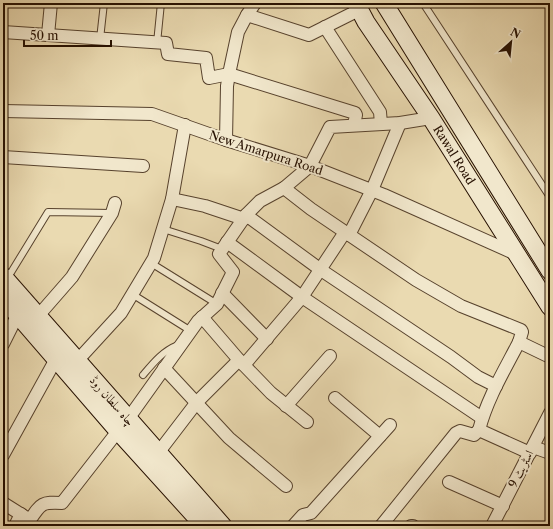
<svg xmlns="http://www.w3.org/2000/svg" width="553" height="529" font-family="'Libre Caslon Text',Amiri,serif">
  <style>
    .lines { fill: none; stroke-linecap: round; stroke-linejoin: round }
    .lane-casing { stroke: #57422d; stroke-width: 8 }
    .street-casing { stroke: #57422d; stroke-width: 14 }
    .secondary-casing { stroke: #261001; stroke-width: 19 }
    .lane { stroke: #f1e7cc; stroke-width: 6 }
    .street { stroke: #f1e7cc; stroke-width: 12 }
    .secondary { stroke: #f1e7cc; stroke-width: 17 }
    .labels { text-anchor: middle; stroke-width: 4; stroke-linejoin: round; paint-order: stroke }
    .street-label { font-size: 12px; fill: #261001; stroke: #f1e7cc }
  </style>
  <rect width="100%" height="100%" fill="#eadab1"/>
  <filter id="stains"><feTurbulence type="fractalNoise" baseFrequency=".005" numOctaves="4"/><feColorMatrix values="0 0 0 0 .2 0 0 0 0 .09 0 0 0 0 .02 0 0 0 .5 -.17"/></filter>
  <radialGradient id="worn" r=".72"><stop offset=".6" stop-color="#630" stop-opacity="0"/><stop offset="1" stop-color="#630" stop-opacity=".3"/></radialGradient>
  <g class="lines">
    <g class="lane-casing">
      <g id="lane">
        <path d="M423,3L550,197"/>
        <path d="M100,39L104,3"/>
        <path d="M157,43L161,3"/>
        <path d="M163,229L201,241L222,249"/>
        <path d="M151,263L217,304"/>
        <path d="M7,279L48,212L112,213"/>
        <path d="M132,294L191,331"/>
        <path d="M143,375C154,362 163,351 178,345"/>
      </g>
    </g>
    <g class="street-casing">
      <g id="street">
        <path d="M247,15L309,35L359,10"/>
        <path d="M325,27L380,112L381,124"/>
        <path d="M3,32L166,43L168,54L206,58L209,78L229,74L355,113L356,115L354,125"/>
        <path d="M48,35L51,3"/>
        <path d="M3,111L152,114L226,140L310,166L384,195L516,254"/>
        <path d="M226,140L227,86L229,74L238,32L247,15L255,3"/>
        <path d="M3,157L143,166"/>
        <path d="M284,188L311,209L416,280L461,306L521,330L522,332L519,342L550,357"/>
        <path d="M172,199L205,206L244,219"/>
        <path d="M246,215L321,270L451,357L478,377L496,386"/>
        <path d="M349,235L372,190L400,123"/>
        <path d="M227,242L302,297L482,418"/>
        <path d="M222,293L267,339"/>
        <path d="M38,316L72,277L112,213L115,203"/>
        <path d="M202,317L239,360L271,393L307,422"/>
        <path d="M519,342C504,371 487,399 479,430L530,453"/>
        <path d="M3,344L18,314"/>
        <path d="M77,361L121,313L154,258L172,199L185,125"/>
        <path d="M244,365L302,297L345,232"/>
        <path d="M164,368L229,438L286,486"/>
        <path d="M335,398L380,436"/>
        <path d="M286,406L330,356"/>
        <path d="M128,419L198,321L217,304L233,272L219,254L246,215L260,201L284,188L310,166L330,127L400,123L431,118"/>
        <path d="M533,447L550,453"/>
        <path d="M158,453L197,402L239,360"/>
        <path d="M3,455L56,359"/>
        <path d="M449,482L503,506"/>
        <path d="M3,503L30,520C41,503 42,502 62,503L118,431"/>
        <path d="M15,526L21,514"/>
        <path d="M293,526L303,515L311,513L390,425"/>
        <path d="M381,526L456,433L460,431L474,435L479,430"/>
        <path d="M411,526H413"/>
        <path d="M492,526L550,413"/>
      </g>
    </g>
    <g class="secondary-casing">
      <g id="secondary">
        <path d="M356,3L366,22L431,118L550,307"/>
        <path d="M384,3L550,271"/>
        <path d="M3,276L223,526"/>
        <path d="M3,298L118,431L204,526"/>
      </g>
    </g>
    <use href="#lane" class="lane"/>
    <use href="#street" class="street"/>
    <use href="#secondary" class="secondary"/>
  </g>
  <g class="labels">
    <g class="street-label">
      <text transform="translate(266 153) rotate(18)" y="4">New Amarpura Road</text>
      <text transform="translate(454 155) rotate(58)" y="4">Rawal Road</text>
      <text transform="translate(112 401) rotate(49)" y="4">چاہ سلطان روڈ</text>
      <text transform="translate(521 469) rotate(-63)" y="4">اسٹریٹ 9</text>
    </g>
  </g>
  <rect width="553" height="529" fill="none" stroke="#eadab1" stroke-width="16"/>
  <rect x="4" y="4" width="545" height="521" fill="none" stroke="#261001" stroke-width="2"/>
  <rect x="8" y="8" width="537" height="513" fill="none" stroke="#261001"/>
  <g transform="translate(511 42) rotate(27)" stroke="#f1e7cc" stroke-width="3" paint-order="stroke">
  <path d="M0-3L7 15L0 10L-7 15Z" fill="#261001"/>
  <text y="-6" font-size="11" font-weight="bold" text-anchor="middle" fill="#261001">N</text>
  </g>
  <path d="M24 40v6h87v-6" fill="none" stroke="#261001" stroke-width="2"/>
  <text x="30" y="40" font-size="12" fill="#261001" stroke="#f1e7cc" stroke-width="3" paint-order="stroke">50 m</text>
  <rect width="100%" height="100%" filter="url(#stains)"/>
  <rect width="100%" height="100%" fill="url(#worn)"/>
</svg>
